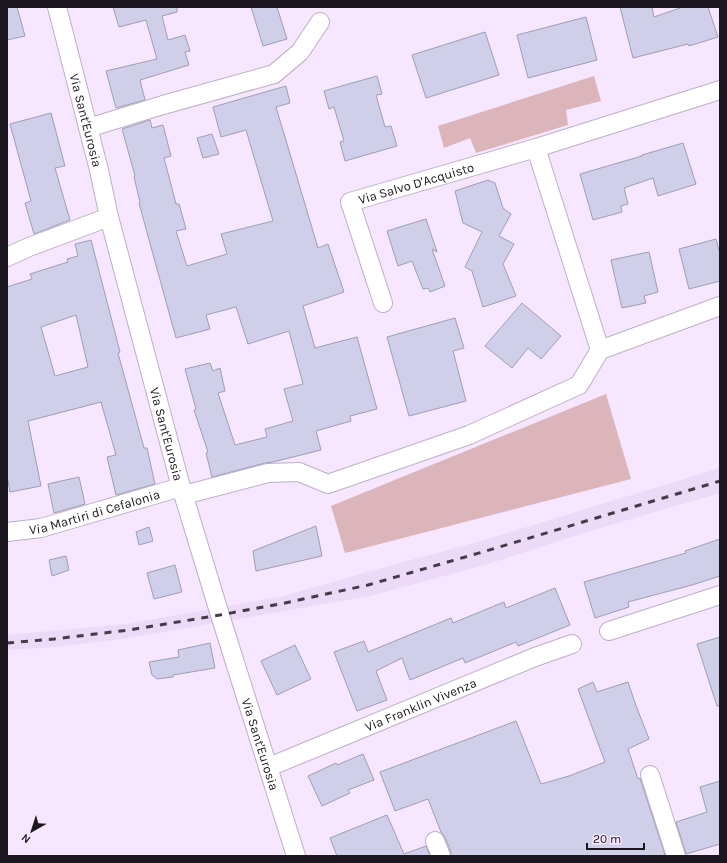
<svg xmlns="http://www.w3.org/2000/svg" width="727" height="863" font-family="Karla,sans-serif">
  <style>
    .built { fill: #edd9f8 }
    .green { fill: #dbb5ba }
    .building { fill: #d0cfea; stroke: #9e9db6; fill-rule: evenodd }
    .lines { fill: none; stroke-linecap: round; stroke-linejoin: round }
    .minor-casing { stroke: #beafc6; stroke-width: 20 }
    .minor { stroke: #fff; stroke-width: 18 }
    .rail { stroke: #443d49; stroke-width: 3; stroke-dasharray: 7 7; stroke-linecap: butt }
    .labels { text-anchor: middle; stroke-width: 3; stroke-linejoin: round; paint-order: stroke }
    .street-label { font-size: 13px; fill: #1c161f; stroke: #f6e6ff }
  </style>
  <rect width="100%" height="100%" fill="#f6e6ff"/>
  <path class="built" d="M720,468V493L583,533L488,564L370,596L130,638L55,647L7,650V635L126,624L284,596L367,572L481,541Z"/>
  <g class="green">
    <path d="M594,76L601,101L566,110L568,125L476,153L470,138L444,148L438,126Z"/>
    <path d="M606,394L631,479L345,553L331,506Z"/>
  </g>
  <g class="building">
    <path d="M7,7H17L25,36L7,40Z"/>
    <path d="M113,7H177V12L162,16L168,40L185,35L190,51L185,52L189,65L140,80L145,100L116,108L106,71L157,59L146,20L119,27Z"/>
    <path d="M251,7H277L287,39L263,46Z"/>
    <path d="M620,7H652L654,17L683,7H708L718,37L689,46L688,44L633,58Z"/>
    <path d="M586,17L597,60L528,78L517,35Z"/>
    <path d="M485,32L499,75L426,98L412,55Z"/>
    <path d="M377,76L382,94L376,95L385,127L391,126L397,146L345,161L340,142L344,141L334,107L329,109L324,91Z"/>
    <path d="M286,86L290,103L276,107L318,248L328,244L344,292L303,306L315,348L357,337L377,409L350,416L351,421L316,431L321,450L273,462L265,463L212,477L206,453L208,452L194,410L196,409L185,369L210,363L213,371L220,368L225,391L218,393L235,445L267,437L265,429L293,421L284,389L303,384L289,331L248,344L236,307L206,315L210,329L176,338L151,247L139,203L140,202L134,177L135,176L122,129L150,120L152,128L163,125L171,156L164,158L176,204H179L186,229L176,231L187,266L227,254L221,234L273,221L246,130L221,137L213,107Z"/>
    <path d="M51,113L65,166L55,168L70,220L34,234L25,203L31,201L10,124Z"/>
    <path d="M212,134L219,154L203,158L197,138Z"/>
    <path d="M683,143L696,184L658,196L653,178L624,188L628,204L621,206L622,212L593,220L580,174L642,156V155Z"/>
    <path d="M488,180L495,183L503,208L511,214L499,236L514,244L503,264L516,296L483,307L472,271L465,267L482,232L463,223L455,191Z"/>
    <path d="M426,219L437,252L432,249L445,286L430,292L428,288L423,289L412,261L398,266L387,231Z"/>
    <path d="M716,239L720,254V281L689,289L679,249Z"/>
    <path d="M91,240L120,352L118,353L144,448H147L155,484L116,495L107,457L116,455L101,402L28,421L41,486L10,492L7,476V287L32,279L30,274L68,262L67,259L78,256L75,244ZM76,315L88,367L55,376L41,327Z"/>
    <path d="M649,252L658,292L644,296L646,303L622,308L611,260Z"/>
    <path d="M522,303L561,336L541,359L528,348L512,368L485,346Z"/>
    <path d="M455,318L464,348L453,351L466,401L409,416L387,337Z"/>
    <path d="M79,477L85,504L54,513L48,484Z"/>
    <path d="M316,526L322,556L256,571L253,551Z"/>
    <path d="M149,527L153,541L139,545L136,532Z"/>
    <path d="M720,539V576L692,585L628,602L629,607L595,618L584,582L686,553L685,551Z"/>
    <path d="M66,556L69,570L52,576L49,560Z"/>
    <path d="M175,565L182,592L154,599L147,573Z"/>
    <path d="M555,588L570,625L518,646L516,642L465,663L463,658L410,680L402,658L376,671L387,700L357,711L334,652L364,641L368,652L451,618L453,623L504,602L506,608Z"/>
    <path d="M720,637V706H717L697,644Z"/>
    <path d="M210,643L215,668L173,675V677L157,679L152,675L149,662L179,657L178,650Z"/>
    <path d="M295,645L311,679L277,695L261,661Z"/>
    <path d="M593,682L597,692L628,682L635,703L649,739L628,749L638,779L640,778L665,855L661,856H451V852L445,837L441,832L428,799L395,811L380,772L516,721L541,784L569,776L605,762L578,689Z"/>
    <path d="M363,754L374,780L348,790L350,793L322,806L308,776L336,763L337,765Z"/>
    <path d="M720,781V844L686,854L676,822L707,812L700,787Z"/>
    <path d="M387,815L404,854L426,846L430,856H337L330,838Z"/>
  </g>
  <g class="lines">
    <g class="minor-casing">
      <g id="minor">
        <path id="s1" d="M57,7L99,170L109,217L181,487L220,615L296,856"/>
        <path d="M88,128L163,105L274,74L300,52L320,22"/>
        <path d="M7,257L29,247L109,217"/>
        <path id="s2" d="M383,303L350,202L536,148"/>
        <path d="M600,350L536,148L720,90"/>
        <path d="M600,350L720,306"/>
        <path d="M184,495L268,473L299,472L328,484L469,435L579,385L600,350"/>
        <path id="s3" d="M7,532L41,528L181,487"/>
        <path d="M609,631L720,595"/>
        <path id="s4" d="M269,767L535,657L572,644"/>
        <path d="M650,775L676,856"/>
        <path d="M435,841L441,856"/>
      </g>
    </g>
    <use href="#minor" class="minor"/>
    <path class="rail" d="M7,643L54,639L129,630L220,615L285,603L368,585L486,551L720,481"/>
  </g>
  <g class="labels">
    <g class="street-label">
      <text dy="5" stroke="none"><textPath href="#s1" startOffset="117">Via Sant'Eurosia</textPath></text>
      <text dy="5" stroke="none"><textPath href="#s2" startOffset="175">Via Salvo D'Acquisto</textPath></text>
      <text dy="5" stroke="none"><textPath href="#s1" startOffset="441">Via Sant'Eurosia</textPath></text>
      <text dy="5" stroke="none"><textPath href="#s3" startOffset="90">Via Martiri di Cefalonia</textPath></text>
      <text dy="5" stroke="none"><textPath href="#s4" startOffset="164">Via Franklin Vivenza</textPath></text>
      <text dy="5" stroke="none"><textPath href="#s1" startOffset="765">Via Sant'Eurosia</textPath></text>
    </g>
  </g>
  <rect width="727" height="863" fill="none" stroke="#1c161f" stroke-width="16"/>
  <g transform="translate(32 831) rotate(219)" stroke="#f6e6ff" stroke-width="3" paint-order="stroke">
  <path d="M0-3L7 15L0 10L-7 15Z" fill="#1c161f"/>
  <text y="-6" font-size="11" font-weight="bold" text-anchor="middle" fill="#1c161f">N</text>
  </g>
  <path d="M587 843v6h57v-6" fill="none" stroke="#1c161f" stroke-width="2"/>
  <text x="593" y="843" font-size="12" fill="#1c161f" stroke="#f6e6ff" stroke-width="3" paint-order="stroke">20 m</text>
</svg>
